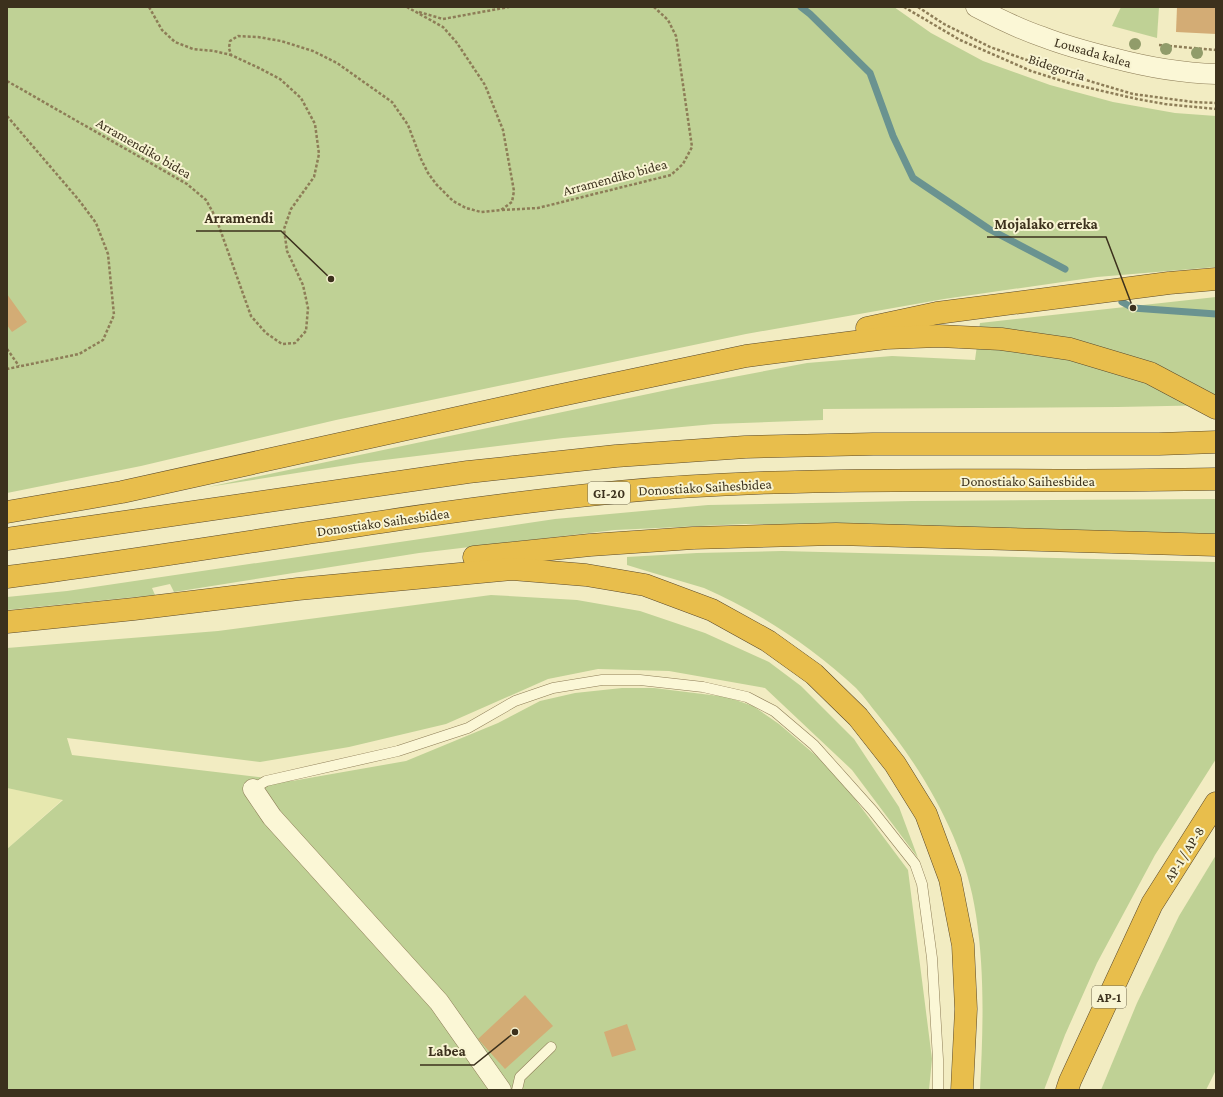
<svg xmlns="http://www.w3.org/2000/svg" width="1223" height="1097" font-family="'Crimson Pro',serif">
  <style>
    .farmland { fill: #e7e8af }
    .green { fill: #bfd195 }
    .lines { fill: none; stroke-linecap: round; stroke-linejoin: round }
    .stream { stroke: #6a9390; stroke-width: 7 }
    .building { fill: #d3ac75 }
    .lane-casing { stroke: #8d7d57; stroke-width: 11 }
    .street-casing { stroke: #8d7d57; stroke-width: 21 }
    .highway-casing { stroke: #5b4a2c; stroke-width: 23 }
    .path { stroke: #8d7d57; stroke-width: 2.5; stroke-dasharray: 3 2; stroke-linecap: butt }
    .lane { stroke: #fbf7d6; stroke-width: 10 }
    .street { stroke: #fbf7d6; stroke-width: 20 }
    .highway { stroke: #e8be4c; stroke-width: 22 }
    .tree { fill: #919c6a }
    .labels { text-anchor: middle; stroke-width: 4; stroke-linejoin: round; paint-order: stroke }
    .shield { fill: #f8f4d2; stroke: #746c53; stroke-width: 1 }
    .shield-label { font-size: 13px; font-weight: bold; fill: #3c311d }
    .street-label { font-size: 14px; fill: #3c311d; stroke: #f8f4d2 }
    .leader { fill: none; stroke: #3c311d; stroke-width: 1.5 }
    .callout-dot { fill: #3c311d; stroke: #f8f4d2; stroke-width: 1.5 }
    .callout-label { font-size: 15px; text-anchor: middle; font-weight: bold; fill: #3c311d; stroke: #f8f4d2; stroke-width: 4; stroke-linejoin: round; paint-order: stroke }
  </style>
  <rect width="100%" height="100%" fill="#f2ecc2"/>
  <path class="farmland" d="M7,788L63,799L7,849Z"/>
  <g class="green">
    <path d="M7,7H894L931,33L983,61L1050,85L1113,102L1175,113L1216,116V267L1097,277L944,299L746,334L336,420L141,466L7,493Z"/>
    <path d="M1121,7H1159L1157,38L1112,26Z"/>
    <path d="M1216,297V405L1118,407L823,409V420L714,424L563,438L360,463L208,487L686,386L807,363L892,356L975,360L980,323Z"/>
    <path d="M1216,499V535L917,526L744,524L615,530L419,553L174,592L170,584L152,588L155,595L7,610V597L67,591L555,519L708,505L912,501Z"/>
    <path d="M782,551L1216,562V759L1155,855L1097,963L1065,1035L1044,1090H980C983,1031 985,973 976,915C966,843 924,771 878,715C871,707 864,696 856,688C812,647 759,612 704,588C695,585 686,583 677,580C660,575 643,570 627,565V557L697,553Z"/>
    <path d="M491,595L577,600L640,611L705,633L769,662L801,686L854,739L899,807L918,858L852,770L765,688L669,671L598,669L548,679L446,724L349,747L260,762L67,738L72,755L292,781L406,761L498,723L540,701L575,693L622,688H654L727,697L753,706L779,724L834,771L908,870L932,1059L929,1090H7V849L63,800L7,788V648L218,631Z"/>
    <path d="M1216,855V1070L1206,1090H1101L1137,1003L1179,916Z"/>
  </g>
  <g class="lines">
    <g class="stream">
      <path d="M801,7L810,14L870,73L893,136L913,178L989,229L1065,269"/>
      <path d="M1122,302L1133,308L1216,314"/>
    </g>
  </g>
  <g class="building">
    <path d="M1177,7H1216V34L1176,32Z"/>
    <path d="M7,294L27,322L12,332L7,325Z"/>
    <path d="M525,995L553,1026L505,1069L478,1039Z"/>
    <path d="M627,1024L636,1050L612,1057L604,1032Z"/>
  </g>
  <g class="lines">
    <g class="lane-casing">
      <g id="lane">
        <path d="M253,789L266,781L398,751L468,728L515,701L553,688L602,680H640L703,687L747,697L774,711L814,745L873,811L915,864L922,884L932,958L938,1059V1090"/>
        <path d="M517,1090L520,1077L551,1047"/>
      </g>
    </g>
    <g class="street-casing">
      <g id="street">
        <path d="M976,7C997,18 1019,29 1043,37C1066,46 1089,52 1113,58C1147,67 1181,73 1216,74"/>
        <path d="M253,789L272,817L439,1002L501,1090"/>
      </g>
    </g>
    <g class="highway-casing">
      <g id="highway">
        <path d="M867,328L937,313L1169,283L1216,279"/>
        <path d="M7,512L122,492L552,397L746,356L886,338L939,336L1001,339L1070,349L1150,373L1216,408"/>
        <path d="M7,539L468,472L616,456L745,447L873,444H1159L1216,442"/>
        <path d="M474,557L590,545L693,538L836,534L1216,545"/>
        <path d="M7,577C211,551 413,512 618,492C817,473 1017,484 1216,479"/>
        <path d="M7,622L134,609L298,589L512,569L586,575L645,585L712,610L768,641L814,674L858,717L895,764L926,814L950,879L963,945L966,1009L962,1090"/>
        <path d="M1067,1090L1070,1081L1152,904L1216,803"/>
      </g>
    </g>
    <g class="path">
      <path d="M149,7L162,30L175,42L193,49L214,51L231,55"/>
      <path d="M904,7L960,40L1031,71L1072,84L1137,99L1165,104L1216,109"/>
      <path d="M918,7L944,24L990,47L1069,75L1133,94L1193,102L1216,103"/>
      <path d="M419,12L443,19L509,7"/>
      <path d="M1159,45L1216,50"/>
      <path d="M7,81L187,184L206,200L216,218L251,316L266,333L282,344L295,343L306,331L308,308L303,285L287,251L284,229L291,209L314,177L319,154L315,124L301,98L280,79L259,68L231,55L229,48L230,41L238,36L258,37L281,41L313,51L337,63L392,102L408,125L421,159L428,173L436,184L453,201L466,208L481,212L501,210L512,202L514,191L503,130L485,85L457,43L443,27L407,7"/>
      <path d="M7,116L78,199L96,223L108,254L114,315L103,340L79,354L7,369"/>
      <path d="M502,210L538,208L671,175L683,164L692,147L676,36L668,20L654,7"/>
      <path d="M7,349L19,366"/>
    </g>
    <use href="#lane" class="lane"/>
    <use href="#street" class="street"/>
    <use href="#highway" class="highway"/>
  </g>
  <g class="tree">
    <circle cx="1135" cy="44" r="6"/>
    <circle cx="1166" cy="49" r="6"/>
    <circle cx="1197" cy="53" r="6"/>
  </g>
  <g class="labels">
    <g class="shield">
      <rect x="588" y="482" width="42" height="22" rx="3"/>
      <rect x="1092" y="986" width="34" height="22" rx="3"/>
    </g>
    <g class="shield-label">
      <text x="609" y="498">GI-20</text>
      <text x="1109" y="1002">AP-1</text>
    </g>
    <g class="street-label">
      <text transform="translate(1093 52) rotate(16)" y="5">Lousada kalea</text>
      <text transform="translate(1057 67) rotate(18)" y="5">Bidegorria</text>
      <text transform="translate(144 148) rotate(30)" y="5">Arramendiko bidea</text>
      <text transform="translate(615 177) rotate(-15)" y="5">Arramendiko bidea</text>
      <text x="1028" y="486">Donostiako Saihesbidea</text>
      <text transform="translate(705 487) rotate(-3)" y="5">Donostiako Saihesbidea</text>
      <text transform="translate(383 522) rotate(-8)" y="5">Donostiako Saihesbidea</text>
      <text transform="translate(1184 854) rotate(-58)" y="5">AP-1 / AP-8</text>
    </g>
  </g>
  <path class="leader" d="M331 279L281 231H196M1133 308L1106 237H987M515 1032L474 1065H420"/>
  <g class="callout-dot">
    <circle cx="331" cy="279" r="4"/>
    <circle cx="1133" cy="308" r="4"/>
    <circle cx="515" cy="1032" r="4"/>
  </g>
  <g class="callout-label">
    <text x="239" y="223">Arramendi</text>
    <text x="1046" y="229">Mojalako erreka</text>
    <text x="447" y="1056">Labea</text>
  </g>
  <rect width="1223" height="1097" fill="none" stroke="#3c311d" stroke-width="16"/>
</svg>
